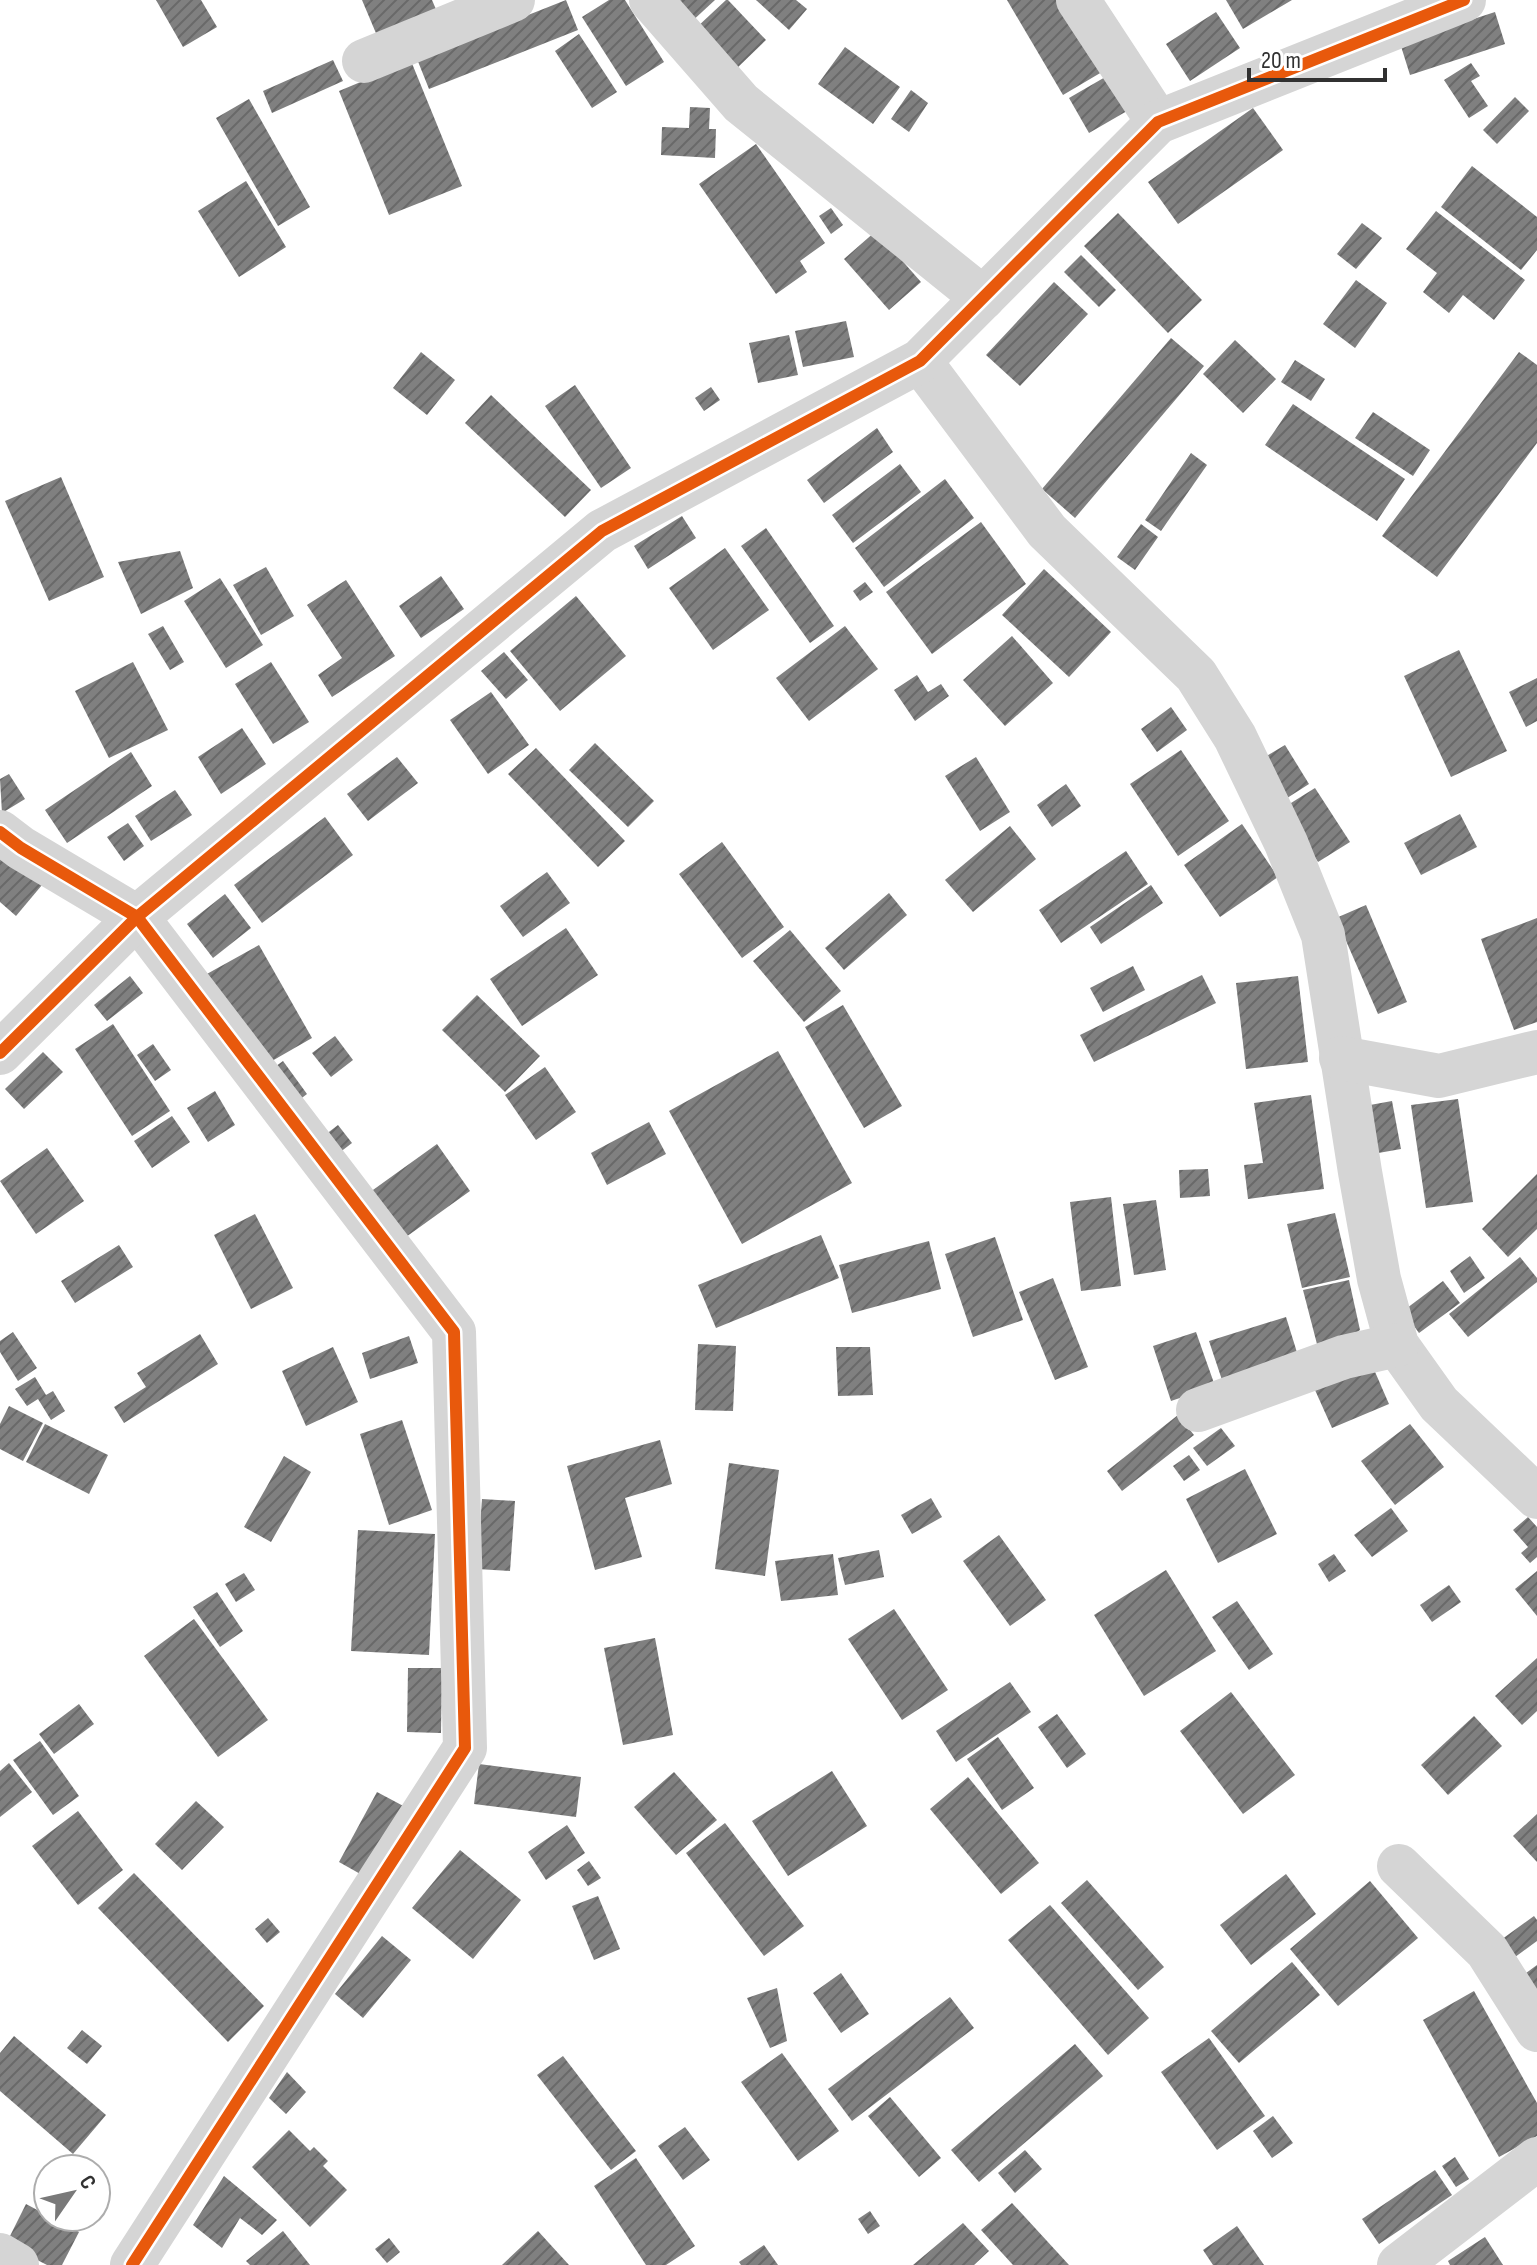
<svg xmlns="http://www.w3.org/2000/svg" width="1537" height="2265" font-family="'Sofia Sans Condensed',sans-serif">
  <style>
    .building { fill: url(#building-hatch) }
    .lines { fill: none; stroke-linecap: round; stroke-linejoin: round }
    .minor { stroke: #d5d5d5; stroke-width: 44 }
    .cycleway-casing { stroke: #fff; stroke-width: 17 }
    .cycleway { stroke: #e8590c; stroke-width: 12 }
  </style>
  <defs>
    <pattern id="building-hatch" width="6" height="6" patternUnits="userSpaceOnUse" patternTransform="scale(2)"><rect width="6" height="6" fill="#808080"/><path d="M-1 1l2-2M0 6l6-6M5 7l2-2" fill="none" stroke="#696969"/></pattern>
  </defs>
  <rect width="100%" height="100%" fill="#fff"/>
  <g class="building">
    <path d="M156,0H201L217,27L183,47Z"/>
    <path d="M362,0H432L438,14L378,38Z"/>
    <path d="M566,0L578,30L429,89L417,59Z"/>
    <path d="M609,0H625L664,62L626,86L582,17Z"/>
    <path d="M666,0H715L689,24Z"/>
    <path d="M726,0H728L766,40L735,70L696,28Z"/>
    <path d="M756,0H796L807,9L789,30Z"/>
    <path d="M1007,0H1066L1107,69L1063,95Z"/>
    <path d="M1226,0H1292L1243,29Z"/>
    <path d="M1216,12L1240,48L1190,81L1166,44Z"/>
    <path d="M1495,12L1505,44L1410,75L1400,43Z"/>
    <path d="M579,34L617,92L592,108L555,51Z"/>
    <path d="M845,47L900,87L873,124L818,84Z"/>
    <path d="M333,60L343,81L272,113L263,91Z"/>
    <path d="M411,61L462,186L389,215L339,91Z"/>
    <path d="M1471,63L1480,76L1471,81L1488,106L1469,118L1444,80Z"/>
    <path d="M1107,76L1127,111L1089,133L1069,98Z"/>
    <path d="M911,90L928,103L909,132L891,119Z"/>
    <path d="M1515,97L1529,111L1497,144L1483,130Z"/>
    <path d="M249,99L310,207L278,226L216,118Z"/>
    <path d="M690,107L710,108L709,129H716L715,158L661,155L662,127L689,128Z"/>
    <path d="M1253,108L1283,150L1178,224L1148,182Z"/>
    <path d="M756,144L825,243L800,261L807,272L776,294L699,184Z"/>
    <path d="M1472,166L1537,217V250L1521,270L1441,207Z"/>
    <path d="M246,181L286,247L239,277L198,211Z"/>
    <path d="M831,208L843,225L831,234L819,216Z"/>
    <path d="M1436,211L1525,280L1494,320L1463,295L1449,313L1423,292L1437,273L1406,249Z"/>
    <path d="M1118,213L1202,300L1168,333L1084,246Z"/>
    <path d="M1362,223L1382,238L1356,269L1337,254Z"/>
    <path d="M876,231L921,282L889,310L844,259Z"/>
    <path d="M1081,255L1116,290L1099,307L1064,272Z"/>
    <path d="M1356,280L1387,303L1355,348L1323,324Z"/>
    <path d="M1054,282L1088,314L1020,386L986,355Z"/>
    <path d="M846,321L854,357L803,367L795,331Z"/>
    <path d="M789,335L798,375L758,383L749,343Z"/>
    <path d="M1171,338L1204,366L1075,518L1042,489Z"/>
    <path d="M1235,340L1276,379L1243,413L1203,374Z"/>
    <path d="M421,352L455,380L427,415L393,388Z"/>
    <path d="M1519,352L1537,365V443L1437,577L1382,536Z"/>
    <path d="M1295,360L1325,379L1311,401L1281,382Z"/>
    <path d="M575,385L631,468L601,488L545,406Z"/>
    <path d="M711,387L720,400L704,411L695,398Z"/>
    <path d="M491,395L591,490L565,517L465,423Z"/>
    <path d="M1293,404L1405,479L1377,521L1265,445Z"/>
    <path d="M1373,412L1430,450L1413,476L1355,438Z"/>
    <path d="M877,428L893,452L824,503L807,480Z"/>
    <path d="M1191,453L1207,465L1161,531L1145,520Z"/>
    <path d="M900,464L921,492L853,543L832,515Z"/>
    <path d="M61,477L104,577L49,601L5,501Z"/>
    <path d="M945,479L974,518L884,587L855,548Z"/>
    <path d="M682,516L696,538L648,569L634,546Z"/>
    <path d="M981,522L1026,584L932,654L886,592Z"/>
    <path d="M1141,524L1158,537L1135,570L1117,557Z"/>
    <path d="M766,528L834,626L810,643L741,546Z"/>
    <path d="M725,548L769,610L713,650L669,588Z"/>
    <path d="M180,551L193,588L141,614L118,562Z"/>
    <path d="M266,567L294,616L261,635L233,585Z"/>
    <path d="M1044,569L1111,632L1069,677L1002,615Z"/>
    <path d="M441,576L464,609L421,638L399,606Z"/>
    <path d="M220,578L263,645L226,668L184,601Z"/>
    <path d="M346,580L395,656L332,697L318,675L342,658L307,605Z"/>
    <path d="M865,582L873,592L860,601L853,591Z"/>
    <path d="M576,596L626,656L560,711L510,651Z"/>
    <path d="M163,626L184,662L170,670L148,634Z"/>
    <path d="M845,626L878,669L809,721L776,678Z"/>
    <path d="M1012,636L1053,683L1005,726L963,680Z"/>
    <path d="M1459,650L1507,751L1451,777L1404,676Z"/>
    <path d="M504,652L528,680L506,699L481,671Z"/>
    <path d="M133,662L168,730L109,758L75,691Z"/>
    <path d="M271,662L309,722L273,744L235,684Z"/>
    <path d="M917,675L928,692L941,684L949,696L915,721L894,690Z"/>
    <path d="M1537,678V721L1526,727L1509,692Z"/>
    <path d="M491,692L529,745L488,774L450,720Z"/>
    <path d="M1171,707L1187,730L1157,752L1141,729Z"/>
    <path d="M242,728L266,764L221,794L198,757Z"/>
    <path d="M595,743L654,801L628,827L569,770Z"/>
    <path d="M1285,745L1309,784L1284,800L1260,760Z"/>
    <path d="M536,748L625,841L598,867L508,774Z"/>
    <path d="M1181,750L1229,821L1178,856L1130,784Z"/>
    <path d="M131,752L152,786L67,843L45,810Z"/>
    <path d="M397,757L418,783L368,821L347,794Z"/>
    <path d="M976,757L1010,812L980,831L945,776Z"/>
    <path d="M9,774L25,799L2,813L0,779Z"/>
    <path d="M1066,784L1081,806L1052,827L1037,805Z"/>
    <path d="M1315,788L1350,842L1318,862L1283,808Z"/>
    <path d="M175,790L192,815L151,841L135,816Z"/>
    <path d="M1460,814L1477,847L1421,875L1404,843Z"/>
    <path d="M325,817L353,855L262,923L234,885Z"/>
    <path d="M128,823L144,846L124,861L107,837Z"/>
    <path d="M1242,824L1278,877L1220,917L1184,865Z"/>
    <path d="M1010,826L1036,859L973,912L945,880Z"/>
    <path d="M722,842L784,927L742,958L679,874Z"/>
    <path d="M0,851L42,885L16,916L0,902Z"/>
    <path d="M1126,851L1148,884L1061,943L1039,910Z"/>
    <path d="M547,872L570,903L523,937L500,906Z"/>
    <path d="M1151,885L1163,903L1101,944L1090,927Z"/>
    <path d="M889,893L907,915L844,970L825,948Z"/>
    <path d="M225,894L251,928L213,958L187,924Z"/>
    <path d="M1366,905L1407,1002L1378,1014L1336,918Z"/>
    <path d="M1537,918V1022L1514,1030L1481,939Z"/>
    <path d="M566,928L598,975L522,1026L490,979Z"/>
    <path d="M790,930L841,991L804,1022L753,961Z"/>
    <path d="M259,945L312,1038L258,1069L205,975Z"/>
    <path d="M1133,966L1145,990L1103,1012L1090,988Z"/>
    <path d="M1202,975L1216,1003L1094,1062L1080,1035Z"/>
    <path d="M130,976L143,993L107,1021L94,1005Z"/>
    <path d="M1298,976L1308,1062L1246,1069L1236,983Z"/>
    <path d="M477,995L540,1056L505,1092L442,1030Z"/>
    <path d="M843,1005L902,1106L864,1128L805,1027Z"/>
    <path d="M113,1024L170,1111L132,1136L75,1049Z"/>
    <path d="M335,1036L353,1060L331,1077L312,1053Z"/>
    <path d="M153,1044L171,1070L155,1081L137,1055Z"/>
    <path d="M778,1051L852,1183L742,1244L669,1111Z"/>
    <path d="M43,1052L63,1072L24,1109L5,1089Z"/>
    <path d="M283,1061L307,1094L286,1110L261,1077Z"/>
    <path d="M545,1067L576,1112L536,1140L505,1095Z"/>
    <path d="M215,1091L235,1125L208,1142L187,1108Z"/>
    <path d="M1311,1095L1324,1189L1248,1199L1244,1165L1263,1163L1254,1103Z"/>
    <path d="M1458,1099L1473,1202L1426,1208L1411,1105Z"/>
    <path d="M1392,1101L1401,1149L1367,1155L1359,1107Z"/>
    <path d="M172,1116L190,1142L152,1168L134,1141Z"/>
    <path d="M649,1122L666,1154L607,1185L591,1153Z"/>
    <path d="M338,1125L352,1143L326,1163L312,1145Z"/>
    <path d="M437,1144L470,1191L392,1247L359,1200Z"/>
    <path d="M47,1148L84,1201L36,1234L0,1181Z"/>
    <path d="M1208,1169L1210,1196L1180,1198L1179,1170Z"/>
    <path d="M1537,1174V1229L1508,1257L1482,1229Z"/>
    <path d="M1111,1197L1121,1286L1081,1291L1070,1202Z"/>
    <path d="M1156,1200L1166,1270L1134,1275L1123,1204Z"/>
    <path d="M1335,1213L1350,1277L1302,1288L1287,1224Z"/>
    <path d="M255,1214L293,1288L251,1309L214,1235Z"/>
    <path d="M821,1235L839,1278L716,1328L698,1285Z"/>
    <path d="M995,1237L1023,1320L973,1337L945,1254Z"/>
    <path d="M929,1241L941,1289L852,1313L839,1265Z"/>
    <path d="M119,1245L133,1267L75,1303L61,1281Z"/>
    <path d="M1470,1256L1485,1278L1464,1293L1450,1271Z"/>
    <path d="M1520,1257L1537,1278V1282L1468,1337L1449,1314Z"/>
    <path d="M1053,1278L1088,1367L1055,1380L1019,1292Z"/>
    <path d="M1349,1280L1360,1330L1345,1341L1318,1348L1303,1290Z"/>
    <path d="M1443,1281L1460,1303L1419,1333L1403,1311Z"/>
    <path d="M1286,1317L1299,1359L1223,1383L1209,1341Z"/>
    <path d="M13,1332L37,1368L18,1381L0,1352V1341Z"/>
    <path d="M1196,1332L1215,1386L1171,1401L1153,1346Z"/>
    <path d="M200,1334L218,1364L124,1423L114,1407L146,1387L137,1373Z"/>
    <path d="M409,1336L418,1363L370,1379L362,1353Z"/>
    <path d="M698,1344L736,1346L733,1411L695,1410Z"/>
    <path d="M333,1347L358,1402L306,1426L282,1371Z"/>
    <path d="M836,1347H870L873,1395L838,1396Z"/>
    <path d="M1372,1365L1389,1404L1332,1428L1315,1390Z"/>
    <path d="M35,1377L46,1395L53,1391L65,1411L51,1420L38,1399L27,1406L15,1389Z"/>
    <path d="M9,1406L43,1423L23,1461L0,1449V1424Z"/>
    <path d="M1178,1415L1194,1435L1122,1491L1107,1471Z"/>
    <path d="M402,1420L432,1510L389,1525L360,1434Z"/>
    <path d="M45,1424L108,1455L89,1494L26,1462Z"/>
    <path d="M1410,1424L1444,1467L1395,1505L1361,1461Z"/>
    <path d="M1221,1428L1235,1446L1207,1466L1193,1448Z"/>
    <path d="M660,1440L672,1484L625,1498L642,1557L595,1570L567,1466Z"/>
    <path d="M1189,1455L1200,1470L1184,1481L1173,1466Z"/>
    <path d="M284,1456L311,1472L271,1542L244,1527Z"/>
    <path d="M729,1463L779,1470L765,1576L715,1569Z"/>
    <path d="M1245,1469L1277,1534L1218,1563L1186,1499Z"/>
    <path d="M931,1498L942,1517L912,1534L901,1515Z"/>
    <path d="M482,1499L515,1501L510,1571L477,1569Z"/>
    <path d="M1391,1508L1408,1531L1372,1557L1354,1535Z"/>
    <path d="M1528,1517L1537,1527V1557L1530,1563L1521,1553L1528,1547L1513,1530Z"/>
    <path d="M358,1530L435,1534L429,1655L351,1651Z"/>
    <path d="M999,1535L1046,1600L1010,1626L963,1561Z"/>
    <path d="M879,1550L884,1577L845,1585L838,1558Z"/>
    <path d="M833,1554L838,1595L781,1601L775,1561Z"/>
    <path d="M1334,1554L1346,1571L1329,1582L1318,1564Z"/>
    <path d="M1166,1570L1216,1651L1144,1696L1094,1615Z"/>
    <path d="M1537,1571V1616L1515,1589Z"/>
    <path d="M244,1573L255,1590L236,1602L225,1584Z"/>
    <path d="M1449,1585L1461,1602L1432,1622L1420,1605Z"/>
    <path d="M217,1592L243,1631L220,1647L193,1607Z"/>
    <path d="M1237,1601L1273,1654L1249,1670L1212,1617Z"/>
    <path d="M894,1609L948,1690L902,1720L848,1639Z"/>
    <path d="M194,1619L268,1720L218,1757L144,1656Z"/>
    <path d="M655,1638L673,1735L623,1745L604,1648Z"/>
    <path d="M1537,1658V1711L1522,1725L1495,1696Z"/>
    <path d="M408,1668H442L441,1733L407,1732Z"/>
    <path d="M1010,1682L1031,1712L956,1762L936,1731Z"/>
    <path d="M1231,1692L1295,1775L1243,1814L1180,1731Z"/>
    <path d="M79,1704L94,1724L54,1754L39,1734Z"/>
    <path d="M1057,1714L1086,1754L1067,1768L1038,1727Z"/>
    <path d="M1474,1716L1502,1746L1448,1795L1421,1765Z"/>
    <path d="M998,1737L1034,1788L1002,1810L967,1759Z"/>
    <path d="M40,1741L79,1796L53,1815L13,1760Z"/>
    <path d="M9,1763L32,1792L0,1817V1771Z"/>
    <path d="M479,1764L581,1777L576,1817L474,1804Z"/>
    <path d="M832,1771L867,1826L788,1876L752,1821Z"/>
    <path d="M674,1772L717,1820L676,1855L634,1807Z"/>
    <path d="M968,1777L1039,1863L1001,1894L930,1809Z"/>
    <path d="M377,1792L409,1809L371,1880L339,1862Z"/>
    <path d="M196,1801L224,1827L182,1870L155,1844Z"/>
    <path d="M78,1811L123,1870L78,1905L32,1846Z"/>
    <path d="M1537,1814V1862L1513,1836Z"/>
    <path d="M725,1823L804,1926L764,1956L686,1853Z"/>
    <path d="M567,1825L585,1853L546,1880L528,1852Z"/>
    <path d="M460,1850L521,1900L473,1959L412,1908Z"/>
    <path d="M589,1861L601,1878L588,1886L577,1870Z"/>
    <path d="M134,1873L264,2006L228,2042L98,1908Z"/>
    <path d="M1286,1874L1316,1914L1251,1965L1220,1925Z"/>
    <path d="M1087,1880L1164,1967L1138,1990L1061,1903Z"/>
    <path d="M1370,1881L1418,1938L1338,2006L1290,1949Z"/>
    <path d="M598,1896L620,1949L594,1960L572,1906Z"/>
    <path d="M1050,1905L1149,2018L1108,2055L1008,1940Z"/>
    <path d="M1534,1916L1537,1920V1941L1511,1960L1498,1942Z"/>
    <path d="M268,1918L280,1932L267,1943L255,1929Z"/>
    <path d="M382,1936L411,1960L363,2018L335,1994Z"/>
    <path d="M1292,1962L1320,1995L1239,2063L1211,2031Z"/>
    <path d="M1537,1965V1990L1522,1976Z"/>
    <path d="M841,1973L869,2014L841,2033L813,1993Z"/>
    <path d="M777,1988L787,2041L770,2048L747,1998Z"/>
    <path d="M1474,1991L1537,2103V2136L1499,2157L1423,2020Z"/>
    <path d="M950,1997L974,2028L852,2121L828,2089Z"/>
    <path d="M82,2030L102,2046L87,2064L67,2048Z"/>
    <path d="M14,2036L106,2115L73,2154L0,2091V2053Z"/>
    <path d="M1209,2038L1265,2116L1217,2150L1161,2072Z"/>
    <path d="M1075,2044L1103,2076L979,2182L951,2150Z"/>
    <path d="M782,2053L839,2131L798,2161L741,2082Z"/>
    <path d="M563,2056L636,2151L611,2170L537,2075Z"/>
    <path d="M287,2072L306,2092L286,2114L269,2098Z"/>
    <path d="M890,2097L941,2158L919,2177L868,2116Z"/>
    <path d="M1273,2116L1293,2143L1272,2158L1253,2131Z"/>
    <path d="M685,2127L710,2160L683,2180L658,2146Z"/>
    <path d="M289,2130L310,2151L314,2147L328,2161L323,2166L347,2190L310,2227L252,2167Z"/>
    <path d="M1025,2150L1042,2169L1015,2193L998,2173Z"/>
    <path d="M1455,2157L1469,2179L1456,2187L1442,2166Z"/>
    <path d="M636,2158L695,2246L666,2265H646L594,2186Z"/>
    <path d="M1435,2170L1452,2195L1379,2244L1362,2219Z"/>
    <path d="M224,2176L277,2220L262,2235L240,2218L222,2248L193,2225Z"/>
    <path d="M1012,2203L1069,2265H1013L981,2230Z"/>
    <path d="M26,2204L79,2232L62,2265H47L6,2244Z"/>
    <path d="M870,2211L880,2226L868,2234L858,2219Z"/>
    <path d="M963,2223L989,2251L974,2265H913Z"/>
    <path d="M1237,2226L1264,2265H1213L1203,2250Z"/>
    <path d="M283,2231L310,2265H250L246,2261Z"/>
    <path d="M538,2231L569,2265H502Z"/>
    <path d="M1485,2237L1503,2265H1450L1448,2261Z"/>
    <path d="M389,2238L400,2252L387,2263L375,2249Z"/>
    <path d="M764,2245L778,2265H741L739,2262Z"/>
  </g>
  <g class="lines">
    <g class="minor">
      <path d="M651,0L741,103L983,298"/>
      <path d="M1078,0L1158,122"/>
      <path d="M364,61L513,0"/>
      <path d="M920,361L1047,531L1196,675L1235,737L1286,843L1323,935L1360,1172L1379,1279L1397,1345L1439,1404L1537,1497"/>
      <path d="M0,832L21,848L137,917L454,1332L465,1748L132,2265"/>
      <path d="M0,1053L137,917L602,531L920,361L1158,122L1464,0"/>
      <path d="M1341,1058L1439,1076L1537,1052"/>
      <path d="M1198,1410L1344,1357L1397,1345"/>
      <path d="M1399,1866L1487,1951L1537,2030"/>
      <path d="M0,2255L17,2265"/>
      <path d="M1399,2265L1537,2159"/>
    </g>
    <g class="cycleway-casing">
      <g id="cycleway">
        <path d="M0,832L21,848L137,917L454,1332L465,1748L132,2265"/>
        <path d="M0,1053L137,917L602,531L920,361L1158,122L1464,0"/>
      </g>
    </g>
    <use href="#cycleway" class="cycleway"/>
  </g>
  <g transform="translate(72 2193) rotate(56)"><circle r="38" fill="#ffffff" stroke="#adadad" stroke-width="2"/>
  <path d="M0-6L14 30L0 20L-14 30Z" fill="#797979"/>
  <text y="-12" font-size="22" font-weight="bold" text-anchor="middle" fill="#313131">С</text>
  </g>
  <path d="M1249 68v12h136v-12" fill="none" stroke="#313131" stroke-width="4"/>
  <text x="1261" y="68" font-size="24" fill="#313131" stroke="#ffffff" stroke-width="6" paint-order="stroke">20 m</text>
</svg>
